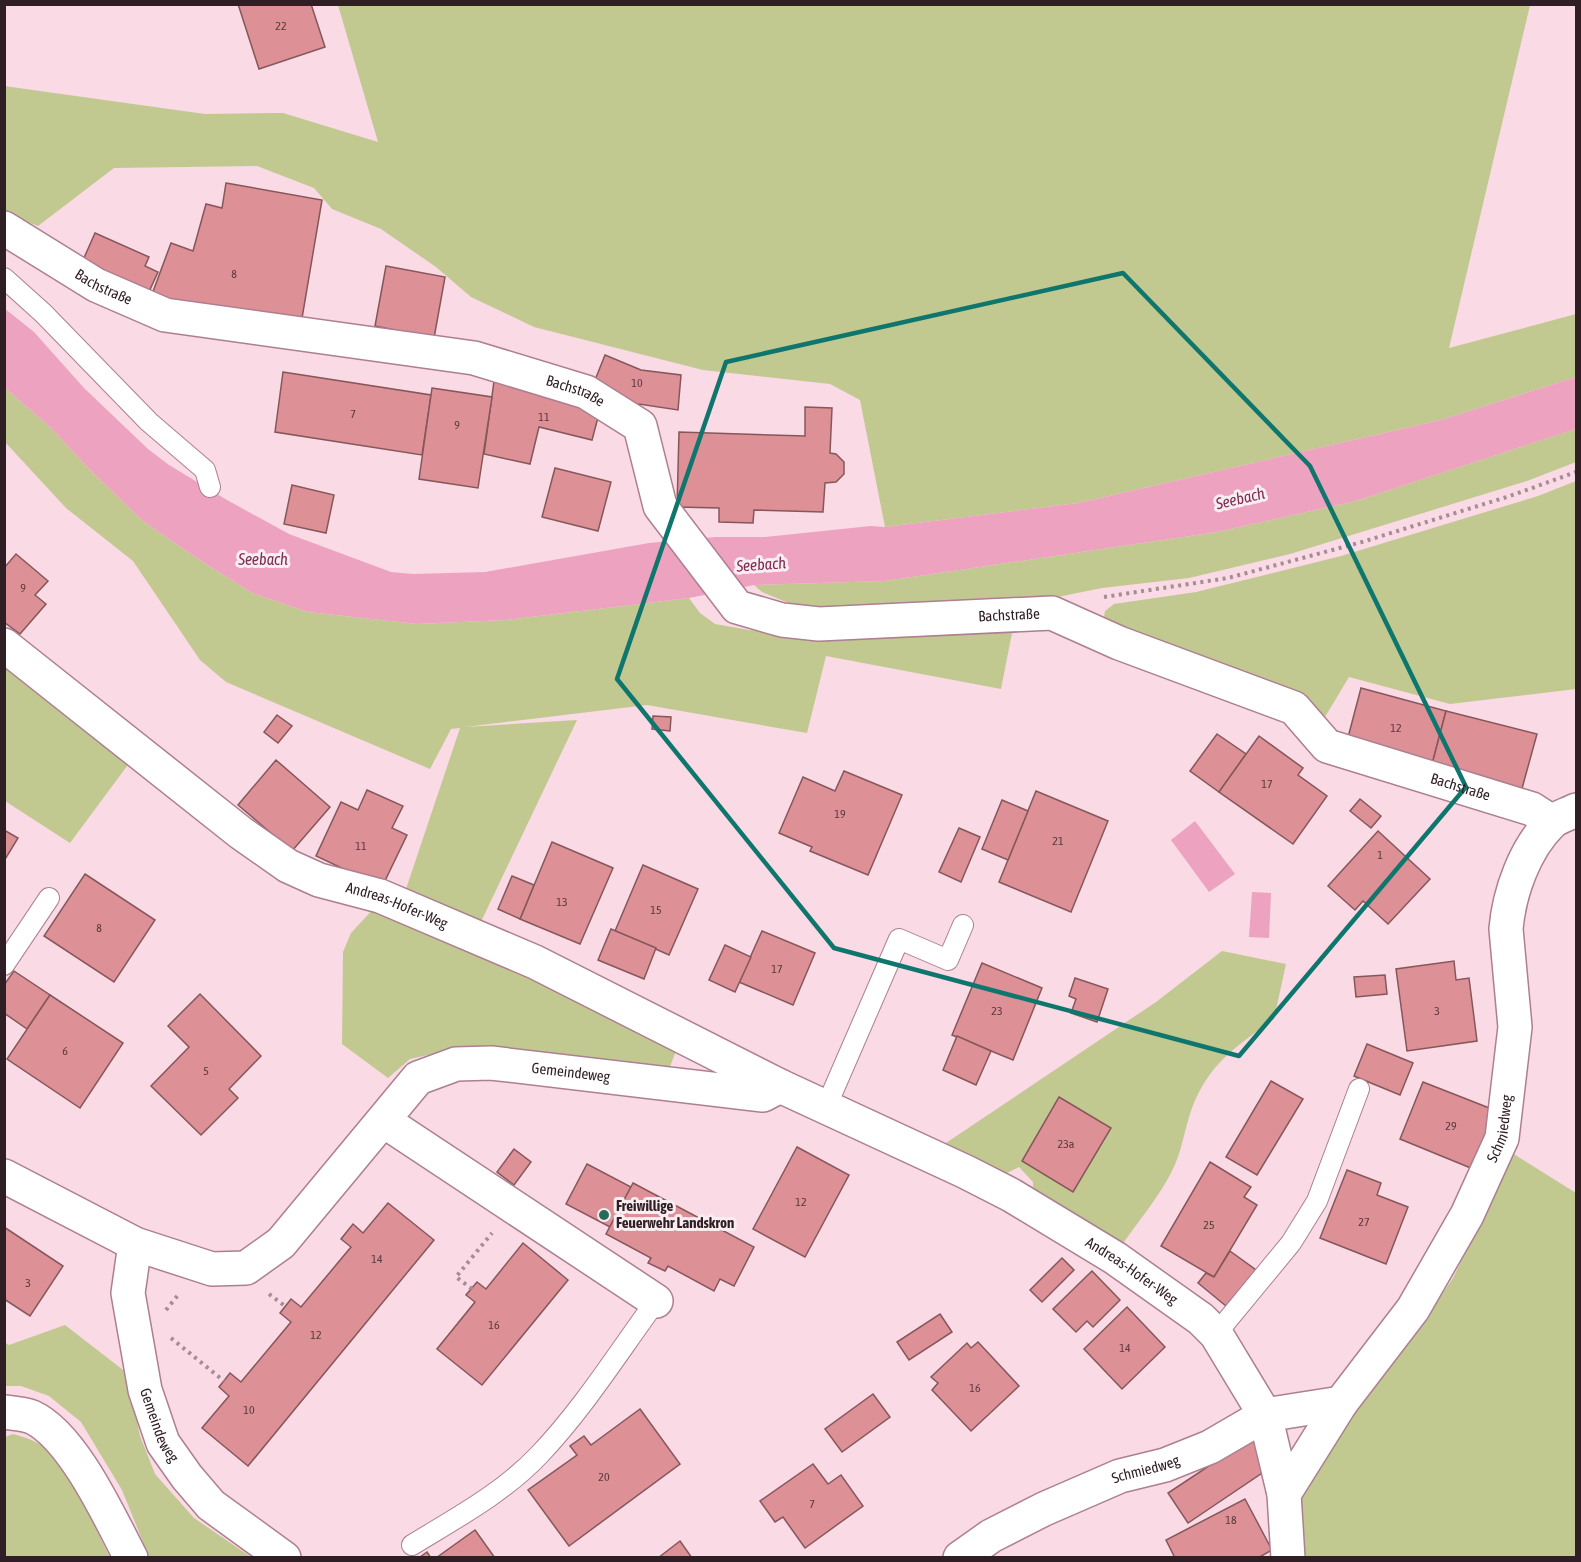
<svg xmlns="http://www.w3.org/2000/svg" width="1581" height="1562" font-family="'Asap Condensed',sans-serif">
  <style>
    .green { fill: #c1c991 }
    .water { fill: #eda3c0 }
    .building { fill: #dd9096; stroke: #85575b; stroke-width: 1.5 }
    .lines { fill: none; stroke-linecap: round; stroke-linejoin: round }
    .service-casing { stroke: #ad7f90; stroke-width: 22 }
    .minor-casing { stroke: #ad7f90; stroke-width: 36 }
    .path { stroke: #a58c95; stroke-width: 4; stroke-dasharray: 3 4.5; stroke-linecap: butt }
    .service { stroke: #fff; stroke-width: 20 }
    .minor { stroke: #fff; stroke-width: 33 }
    .marked { fill: none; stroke: #0f766e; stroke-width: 4.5; stroke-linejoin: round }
    .poi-dot { fill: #286a59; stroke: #f8eef1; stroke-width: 2 }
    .labels { text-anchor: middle; stroke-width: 6; stroke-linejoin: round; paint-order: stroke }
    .number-label { font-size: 12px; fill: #5b3a41 }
    .street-label { font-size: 15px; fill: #301e25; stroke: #f8eef1 }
    .poi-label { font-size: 15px; font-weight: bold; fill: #301e25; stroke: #f8eef1; text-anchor: start }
    .water-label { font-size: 16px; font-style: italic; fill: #7e2a52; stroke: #f8eef1 }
  </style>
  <rect width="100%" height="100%" fill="#f9dae5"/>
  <g class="green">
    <path d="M338,5H1530L1449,348L1576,314V377L1441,420L1078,503L885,527L860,400L830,384L703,370L534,327L471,297L436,267L381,229L332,209L314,188L257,166L114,168L38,226L5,213L4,86L205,114L283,113L378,142Z"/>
    <path d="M5,388L50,427L90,470L143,521L195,557L252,593L308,612L417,624L506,620L689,598L700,613L715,624L749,630L781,633L911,630L1012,633L1001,689L826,656L807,733L647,705L465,727L577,720L478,928L404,895L460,728L451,729L430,769L226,682L200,660L133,561L66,508L5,442Z"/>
    <path d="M1576,429V462L1527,481L1290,554L1189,578L1102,588L1028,603L851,608L791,604L762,592L754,585L885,581L1217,532L1356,501Z"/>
    <path d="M1576,481V689L1450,704L1349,677L1325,717L1261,683L1110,624L1104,617L1105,611L1114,604L1196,592L1341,556L1538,496Z"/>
    <path d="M4,659L133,758L70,843L5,801Z"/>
    <path d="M376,906L678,1046L667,1074L508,1056L432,1054L410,1059L388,1078L342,1044L343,952L351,933Z"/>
    <path d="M1222,951L1286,964L1274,1019C1237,1046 1209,1063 1192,1108C1184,1130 1182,1153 1171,1173C1157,1200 1136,1224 1119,1249L1033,1194V1182L1019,1167L1007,1173L994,1175L937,1149L1156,1002Z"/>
    <path d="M1509,1151L1576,1193V1557L1298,1558L1295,1524L1305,1487L1367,1389L1407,1345L1453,1278L1488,1206Z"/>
    <path d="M65,1325L127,1373L140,1436L155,1474L194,1518L251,1557H149L122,1490L81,1422L49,1396L21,1386H5L4,1342L9,1345Z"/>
    <path d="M13,1434C27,1438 40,1442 50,1452C73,1473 95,1529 110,1557L5,1558V1437Z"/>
  </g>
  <g class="water">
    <path d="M4,308L34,332L84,388L148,449L169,465L227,500L289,534L391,572L413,574L485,572L649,543L716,537H765L871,526L885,527L1078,503L1441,420L1576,377V429L1356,501L1217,532L885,581L754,585L689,598L506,620L417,624L308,612L252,593L195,557L143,521L90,470L50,427L5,388Z"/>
    <path d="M1195,821L1235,874L1209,892L1171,840Z"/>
    <path d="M1252,892L1271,893L1269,938L1249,937Z"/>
  </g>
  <g class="building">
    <path d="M238,4H311L325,47L259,69Z"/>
    <path d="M226,183L322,200L300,330L151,297L171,243L193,251L206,204L222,208Z"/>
    <path d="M95,233L149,257L145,266L158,272L147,296L80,267Z"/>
    <path d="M386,266L445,277L434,338L375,326Z"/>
    <path d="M605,355L641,370L681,375L678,410L639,404L636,411L591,390Z"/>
    <path d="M283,372L431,395L422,455L275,432Z"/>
    <path d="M495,374L601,406L592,440L539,427L530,464L484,454Z"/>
    <path d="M432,388L492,397L478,488L419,479Z"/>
    <path d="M805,407L832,408L830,453L836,454L844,462V474L836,482L825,483L823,512L754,510L753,523L719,522V508L677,507L679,432L805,436Z"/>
    <path d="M555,468L611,482L598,531L542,517Z"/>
    <path d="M292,485L334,495L326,533L284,524Z"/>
    <path d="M16,554L48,581L35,595L46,604L20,634L4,622V568Z"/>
    <path d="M1361,688L1446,711L1431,768L1346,745Z"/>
    <path d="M1446,711L1537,734L1521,792L1431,768Z"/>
    <path d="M277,715L292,726L278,743L264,732Z"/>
    <path d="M653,716L671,717L670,731L652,729Z"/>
    <path d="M1217,734L1246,754L1219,792L1190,771Z"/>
    <path d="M1259,736L1303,768L1298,775L1327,796L1293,844L1219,792Z"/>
    <path d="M276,760L330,807L292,851L238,805Z"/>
    <path d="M844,771L902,795L868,875L810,851L812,847L779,833L803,777L835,791Z"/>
    <path d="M367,790L403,806L392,828L407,835L382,887L316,856L341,802L358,810Z"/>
    <path d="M1036,791L1108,821L1071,912L999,882Z"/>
    <path d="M1360,799L1381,816L1371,828L1350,811Z"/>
    <path d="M1002,800L1028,811L1008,860L982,849Z"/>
    <path d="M959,828L980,837L961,882L939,872Z"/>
    <path d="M4,830L18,838L4,861Z"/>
    <path d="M1378,831L1430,879L1388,924L1363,901L1355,910L1328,886Z"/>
    <path d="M552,842L613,868L580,944L520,919Z"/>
    <path d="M643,865L698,889L669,955L615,931Z"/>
    <path d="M85,874L155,920L114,982L44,936Z"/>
    <path d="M512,876L534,885L520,919L498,909Z"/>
    <path d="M611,929L656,948L644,979L598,960Z"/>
    <path d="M762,931L815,953L793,1005L739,982Z"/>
    <path d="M725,945L751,957L735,992L709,980Z"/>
    <path d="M1454,961L1456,980L1469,978L1477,1041L1407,1051L1396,969Z"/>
    <path d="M982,963L1042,988L1013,1060L952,1035Z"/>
    <path d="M14,971L50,995L27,1029L4,1013V985Z"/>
    <path d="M1385,975L1387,994L1356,997L1354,977Z"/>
    <path d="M1075,978L1108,989L1097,1022L1071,1013L1076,999L1069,996Z"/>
    <path d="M200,994L261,1056L229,1089L238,1098L201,1135L151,1086L189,1047L168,1026Z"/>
    <path d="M50,995L123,1043L80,1108L7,1059Z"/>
    <path d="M957,1036L991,1051L976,1085L943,1070Z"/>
    <path d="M1367,1044L1413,1063L1400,1095L1354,1076Z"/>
    <path d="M1271,1081L1303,1099L1257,1175L1226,1157Z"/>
    <path d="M1423,1082L1502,1113L1478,1171L1400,1139Z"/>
    <path d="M1059,1097L1111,1128L1073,1192L1022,1161Z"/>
    <path d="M797,1147L849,1175L805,1257L753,1229Z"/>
    <path d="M514,1149L531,1162L514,1185L497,1172Z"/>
    <path d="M1210,1162L1251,1187L1244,1197L1257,1205L1214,1277L1161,1246Z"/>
    <path d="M587,1164L631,1187L610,1227L566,1204Z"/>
    <path d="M1347,1170L1381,1183L1377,1195L1408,1207L1386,1264L1320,1238Z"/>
    <path d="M633,1183L754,1247L734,1286L720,1279L714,1291L668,1266L665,1271L648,1263L651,1258L606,1234Z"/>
    <path d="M388,1203L434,1240L248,1466L202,1428L229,1396L219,1387L230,1373L241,1382L291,1322L280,1313L291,1299L301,1307L351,1247L341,1239L353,1224L363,1233Z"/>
    <path d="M4,1227L63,1266L30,1316L4,1299Z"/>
    <path d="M523,1243L568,1280L482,1385L437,1349L475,1302L466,1295L477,1282L486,1289Z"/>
    <path d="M1230,1251L1256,1270L1226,1306L1198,1283L1206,1273L1214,1277Z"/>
    <path d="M1062,1258L1074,1270L1042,1302L1030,1290Z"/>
    <path d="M1092,1271L1120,1300L1093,1327L1087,1321L1076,1332L1053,1309Z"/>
    <path d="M1127,1307L1165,1347L1122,1389L1084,1349Z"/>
    <path d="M940,1314L952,1332L909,1360L897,1342Z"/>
    <path d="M978,1342L1019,1386L971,1431L932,1390L938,1383L931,1377L967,1343L971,1348Z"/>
    <path d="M873,1394L890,1417L842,1452L825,1429Z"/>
    <path d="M640,1409L680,1464L569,1546L528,1490L577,1455L570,1446L584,1436L591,1445Z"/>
    <path d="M1251,1438L1271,1467L1188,1523L1168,1493Z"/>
    <path d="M813,1464L828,1484L841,1475L863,1506L805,1548L783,1517L775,1522L760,1501Z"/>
    <path d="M1245,1499L1272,1550L1258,1558H1175L1166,1540Z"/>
    <path d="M475,1530L495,1558H436Z"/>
    <path d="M680,1541L692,1558H658Z"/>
    <path d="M427,1552L431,1558H419L420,1557Z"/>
  </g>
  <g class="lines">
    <g class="service-casing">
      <g id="service">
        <path d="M4,278L43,313L149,422L205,470L210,487"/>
        <path d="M4,965L49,898"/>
        <path d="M826,1107L899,939L948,960L963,925"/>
        <path d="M1216,1334L1291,1243L1317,1201L1359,1089"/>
        <path d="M412,1545C456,1518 503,1493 539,1455C583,1409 618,1353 656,1301"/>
      </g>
    </g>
    <g class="minor-casing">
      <g id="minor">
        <path id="s1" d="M4,228L96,285L165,315L474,358L586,392L640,426L660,506L737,607L782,620L819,624L1052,613L1119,643L1294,708L1327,746L1532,809L1552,822"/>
        <path id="s2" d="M4,645L241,833L288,866L319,880L380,896L535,962L780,1086L966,1172L1011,1195L1115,1258L1201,1319L1216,1334L1265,1415L1284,1494L1288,1558"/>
        <path d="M384,1121L656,1301"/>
        <path id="s3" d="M4,1176L135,1244L212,1269L246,1268L281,1243L418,1078L456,1064L491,1063L763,1095L780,1086"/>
        <path id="s4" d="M135,1244L128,1293L145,1390L163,1443L187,1477L211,1505L284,1558"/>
        <path d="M4,1412C13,1413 24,1414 32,1417C73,1436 110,1518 131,1558"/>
        <path d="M1284,1494L1341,1403"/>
        <path id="s5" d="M960,1558L991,1536L1044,1509L1120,1476L1165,1465L1210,1447L1265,1415L1341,1403L1413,1309L1467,1215L1502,1138L1515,1027L1506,929C1509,893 1525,848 1551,823C1557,817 1569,814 1576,810"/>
      </g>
    </g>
    <g class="path">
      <path d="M1104,597L1228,578L1362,542L1510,496L1576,472"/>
      <path d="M472,1289L456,1277L492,1233"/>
      <path d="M269,1294L285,1306"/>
      <path d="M166,1310L178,1295"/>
      <path d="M171,1338L224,1381"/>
    </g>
    <use href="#service" class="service"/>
    <use href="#minor" class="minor"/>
  </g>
  <path class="marked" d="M1123,273L1310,466L1466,787L1239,1056L834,948L617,679L726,362Z"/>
  <circle class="poi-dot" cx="604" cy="1215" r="6"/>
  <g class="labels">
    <g class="number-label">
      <text x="281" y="30">22</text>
      <text x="234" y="278">8</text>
      <text x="637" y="387">10</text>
      <text x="353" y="418">7</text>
      <text x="544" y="421">11</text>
      <text x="457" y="429">9</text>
      <text x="23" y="592">9</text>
      <text x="1396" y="732">12</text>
      <text x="1267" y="788">17</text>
      <text x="840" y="818">19</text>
      <text x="1058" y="845">21</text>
      <text x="361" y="850">11</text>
      <text x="1380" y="859">1</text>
      <text x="562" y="906">13</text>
      <text x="656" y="914">15</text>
      <text x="99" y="932">8</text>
      <text x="777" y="973">17</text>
      <text x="997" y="1015">23</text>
      <text x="1437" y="1015">3</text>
      <text x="65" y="1055">6</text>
      <text x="206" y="1075">5</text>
      <text x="1451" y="1130">29</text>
      <text x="1066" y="1148">23a</text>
      <text x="801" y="1206">12</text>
      <text x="1364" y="1226">27</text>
      <text x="1209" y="1229">25</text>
      <text x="377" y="1263">14</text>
      <text x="28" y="1287">3</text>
      <text x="494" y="1329">16</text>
      <text x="316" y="1339">12</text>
      <text x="1125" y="1352">14</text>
      <text x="975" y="1392">16</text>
      <text x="249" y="1414">10</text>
      <text x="604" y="1481">20</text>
      <text x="812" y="1508">7</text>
      <text x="1231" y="1524">18</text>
    </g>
    <g class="street-label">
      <text dy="5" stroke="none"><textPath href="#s1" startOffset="116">Bachstraße</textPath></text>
      <text dy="5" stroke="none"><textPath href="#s1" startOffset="602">Bachstraße</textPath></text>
      <text dy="5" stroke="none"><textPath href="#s1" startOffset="1160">Bachstraße</textPath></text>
      <text dy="5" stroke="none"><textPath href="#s1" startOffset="1653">Bachstraße</textPath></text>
      <text dy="5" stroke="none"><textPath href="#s2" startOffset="476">Andreas-Hofer-Weg</textPath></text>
      <text dy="5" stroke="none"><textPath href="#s3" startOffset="676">Gemeindeweg</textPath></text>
      <text dy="5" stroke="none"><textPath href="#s5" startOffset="736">Schmiedweg</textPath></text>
      <text dy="5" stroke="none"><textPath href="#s2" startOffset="1298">Andreas-Hofer-Weg</textPath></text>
      <text dy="5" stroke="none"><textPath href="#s4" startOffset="186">Gemeindeweg</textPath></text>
      <text dy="5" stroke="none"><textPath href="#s5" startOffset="207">Schmiedweg</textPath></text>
    </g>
    <g class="poi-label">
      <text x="616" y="1211">Freiwillige<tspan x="616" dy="17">Feuerwehr Landskron</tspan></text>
    </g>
    <g class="water-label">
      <text transform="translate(1240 498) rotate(-13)" y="6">Seebach</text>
      <text x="263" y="565">Seebach</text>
      <text transform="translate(761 564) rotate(-4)" y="6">Seebach</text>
    </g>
  </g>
  <rect width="1581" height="1562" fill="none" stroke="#301e25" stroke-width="12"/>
</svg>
